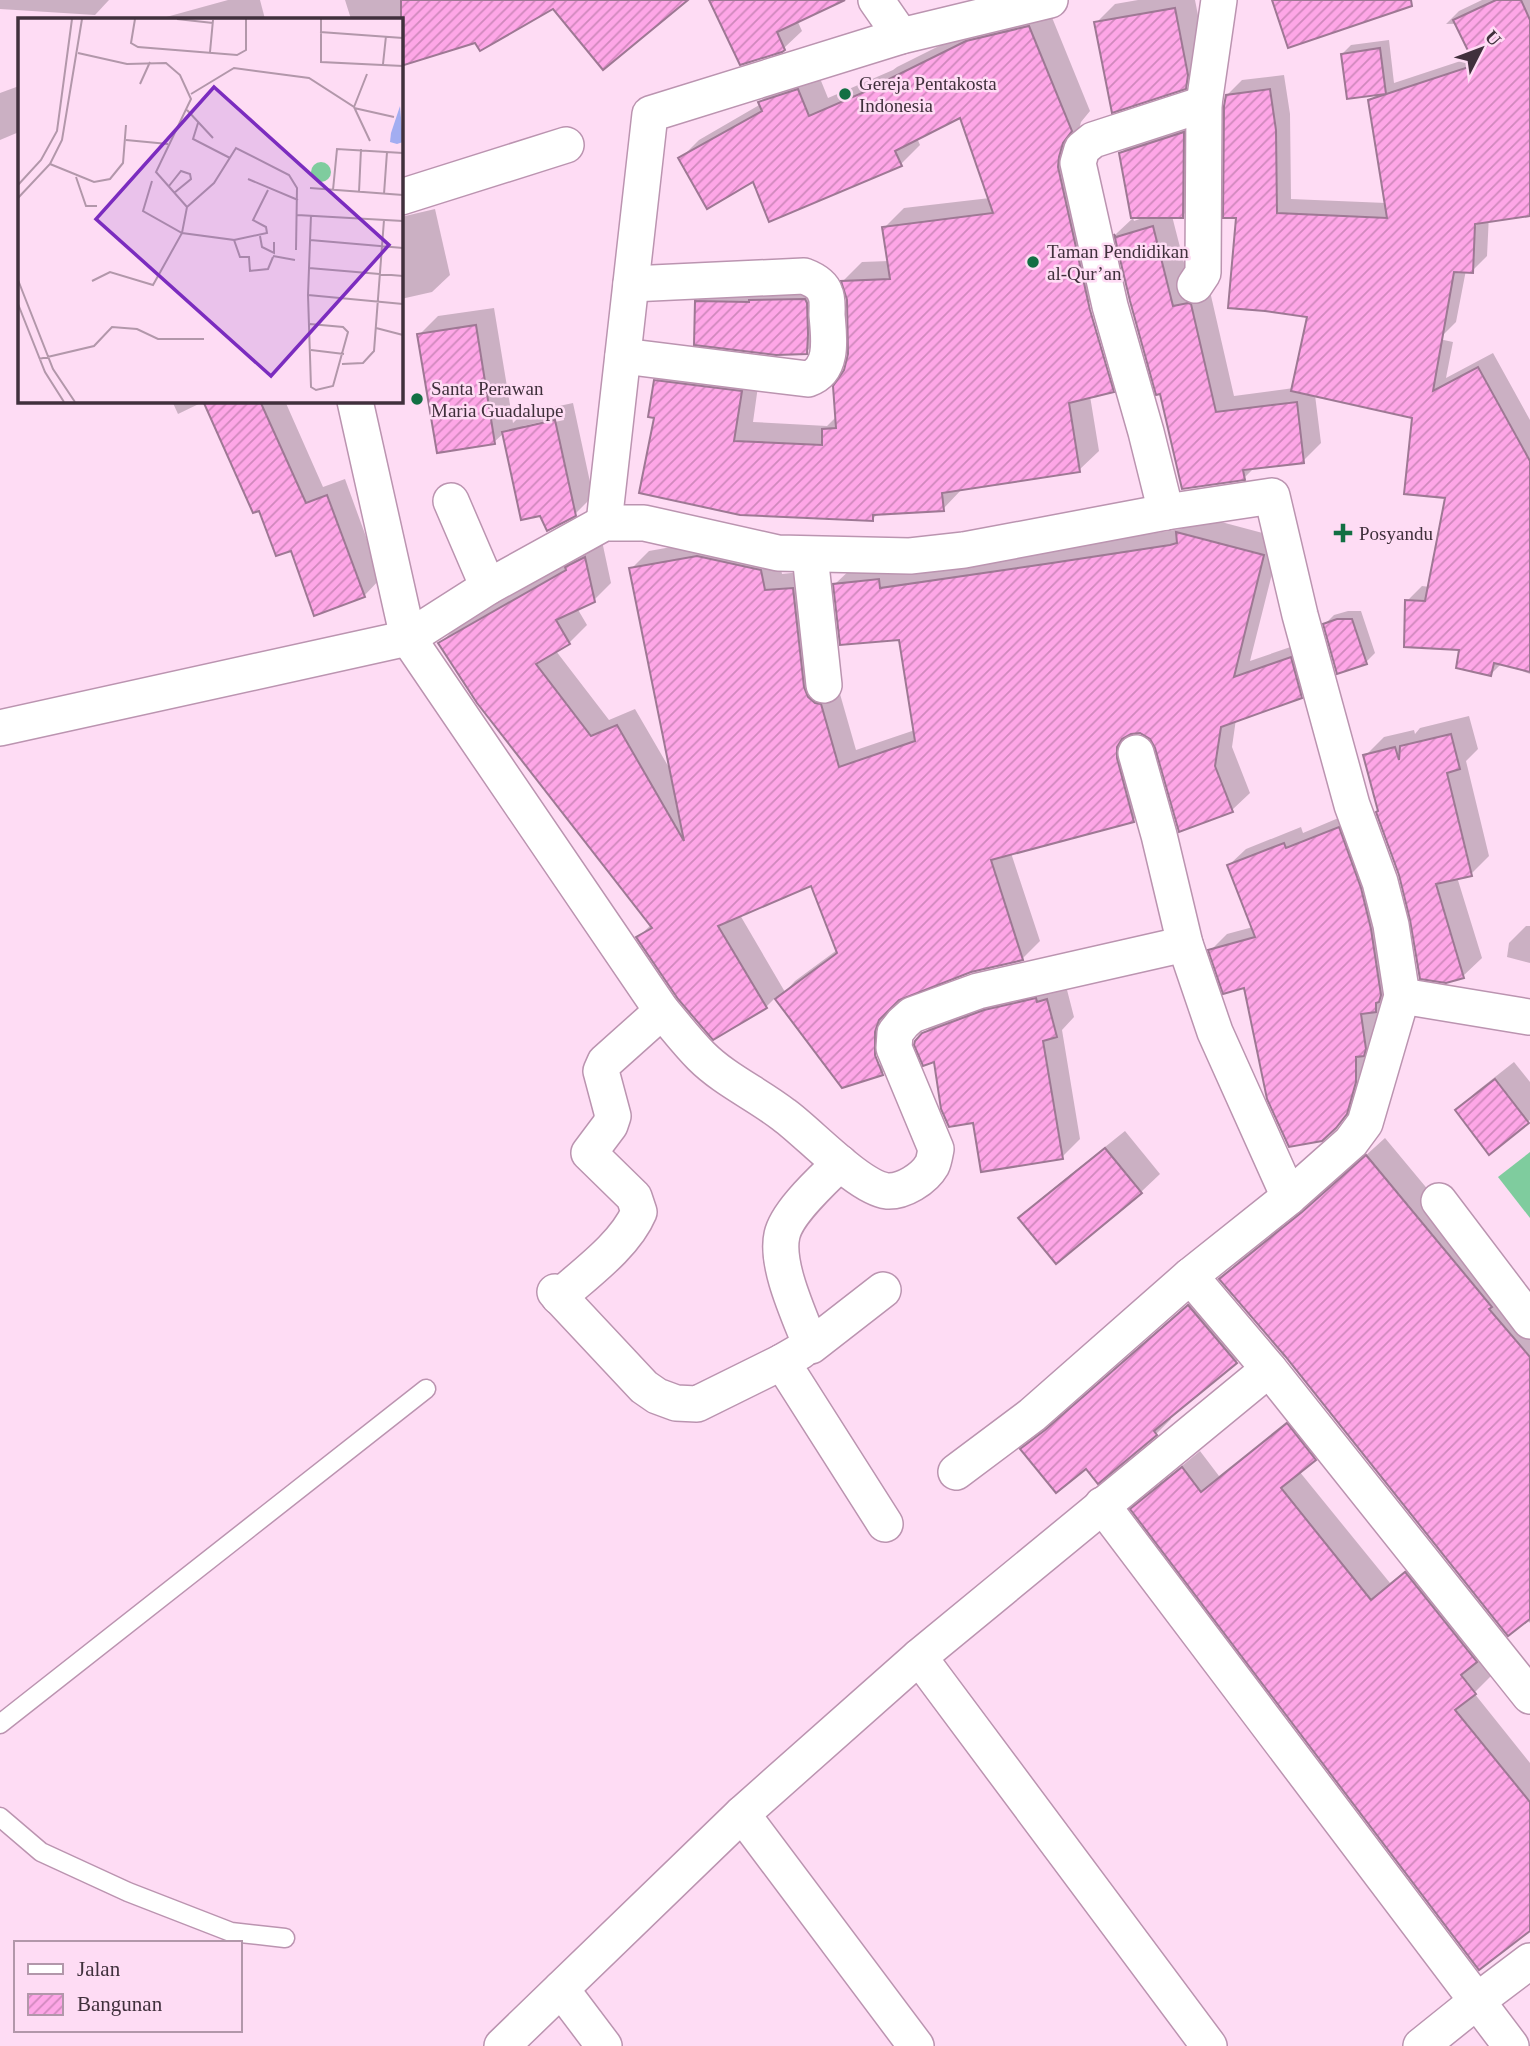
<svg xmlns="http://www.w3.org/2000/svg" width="1530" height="2046" font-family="'Times New Roman',serif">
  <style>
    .pitch { fill: #7fcc9e }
    .shadow { fill: #0003; fill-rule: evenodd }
    .building { fill: url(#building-hatch); stroke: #9e7894; stroke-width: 2 }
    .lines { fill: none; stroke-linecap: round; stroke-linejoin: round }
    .service-casing { stroke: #bb94b0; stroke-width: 21 }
    .minor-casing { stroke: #bb94b0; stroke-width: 38 }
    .service { stroke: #fff; stroke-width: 18 }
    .minor { stroke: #fff; stroke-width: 35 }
    .poi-dot { fill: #126f43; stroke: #fedcf4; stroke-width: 2.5 }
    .labels { text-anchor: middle; stroke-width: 5; stroke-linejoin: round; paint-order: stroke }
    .poi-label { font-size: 19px; fill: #40303c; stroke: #fedcf4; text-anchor: start }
    .inset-road { fill: none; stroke: #b297aa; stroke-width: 2 }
    .view { fill: #7b2cbf; fill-opacity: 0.15; stroke: #7b2cbf; stroke-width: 3.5 }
    .inset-edge { fill: none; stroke: #40303c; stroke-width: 3.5 }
  </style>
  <defs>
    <pattern id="building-hatch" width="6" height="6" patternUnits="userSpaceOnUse" patternTransform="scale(1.75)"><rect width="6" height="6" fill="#fea6e7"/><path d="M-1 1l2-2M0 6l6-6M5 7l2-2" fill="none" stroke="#cf88bc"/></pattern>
  </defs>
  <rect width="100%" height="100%" fill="#fedcf4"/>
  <path class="pitch" d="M1530,1152V1218L1498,1177Z"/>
  <g class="shadow">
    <path d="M0,0H109L95,15L0,9Z"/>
    <path d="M228,0H260L265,19H159Z"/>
    <path d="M345,0H682L556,6L476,41L401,64V19H351Z"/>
    <path d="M711,0H841L797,20L802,31L784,48L741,63Z"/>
    <path d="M1138,0H1195L1206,56L1204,68L1185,87L1096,23L1115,4Z"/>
    <path d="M1482,0H1530V118L1521,22L1446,24L1459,11Z"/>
    <path d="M1051,15L1090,111L1081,122L1077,137L1132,371L1113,391L1090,396L1099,451L1079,470L962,489L943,509L878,513L873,519L656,416L655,381L675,362L760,372L753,422L827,426L837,416L850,354L849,299L843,281L862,262L889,261L884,228L904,208L990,198L961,116L917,138L920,145L901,164L754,180L680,159L699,140L761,104L760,102L779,83L817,71L828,98L893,70L897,67L973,29ZM1086,302H1090L1112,380H1108Z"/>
    <path d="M1389,40L1394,83L1497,49L1487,256L1472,271L1466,270L1456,322L1439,339L1453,342L1446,378L1493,353L1530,420V674L1502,663L1491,674L1407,601L1422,586L1430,587L1447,497L1414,417L1315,395L1321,443L1303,461L1255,467L1244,478L1162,392L1131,301L1116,234L1133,218L1134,221L1145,217L1121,153L1134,140L1196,120L1195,203L1182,216H1172L1191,290L1209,287L1234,396L1294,388L1310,316L1238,216L1227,95L1242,80L1284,75L1290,114L1291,199L1386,203L1370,101L1378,93L1342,54L1351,45Z"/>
    <path d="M19,86V132L0,140V93Z"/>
    <path d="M435,209L450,275L432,292L401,299V217Z"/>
    <path d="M814,292L815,343L806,352L696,302L705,293Z"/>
    <path d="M494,308L513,423L522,414L573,403L593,496L575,514L504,433L494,442L419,335L438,316ZM563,417L564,420L523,429V426Z"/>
    <path d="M172,401H285L323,487L345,479L381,578L364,596L292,549L260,508L205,401L178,414Z"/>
    <path d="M1195,515L1281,538L1250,661L1308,641L1318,679L1301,696L1236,719L1232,747L1250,793L1232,810L1157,746L1151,737L1142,732H1133V739L1151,803L1133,820L1011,853L1040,941L1023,958L971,970L896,1001L892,1013L900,1056L882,1073L842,1086L776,997L766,1007L638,937L652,924L440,643L458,626L578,557L602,541L611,583L594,600L577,608L587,625L569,643L556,651L609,720L635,709L671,771L631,569L649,551L716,539L778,553L782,574L810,571L838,687L856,750L915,730L900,638L835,584L853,567L1071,546L1181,529ZM812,884L837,950L795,981L785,992L740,915ZM874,1046L881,1065H877L870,1048Z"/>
    <path d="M1348,611H1361L1375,653L1366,662L1325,624L1334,615Z"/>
    <path d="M1469,716L1478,749L1466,761L1489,856L1471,874L1457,877L1482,958L1463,976L1412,920L1401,875L1379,811L1365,756L1384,737L1414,730L1415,734L1420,728Z"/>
    <path d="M1355,811L1392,993L1379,1007L1382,1031L1353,1109L1335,1127L1245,986L1210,951L1227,934L1253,927L1229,865L1246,849L1301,827L1303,833Z"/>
    <path d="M1526,926H1530V963L1507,957L1509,943Z"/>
    <path d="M1065,982L1074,1017L1062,1030L1080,1139L1062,1157L975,1121L935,1060L916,1041L943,1015Z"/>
    <path d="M1514,1062L1530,1082V1120L1490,1152L1457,1110L1476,1092Z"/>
    <path d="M1125,1131L1160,1174L1141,1192L1021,1218L1039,1200Z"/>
    <path d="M1385,1138L1509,1287L1530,1317V1623L1286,1355L1221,1279L1239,1261L1323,1194Z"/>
    <path d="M1203,1291L1251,1347L1236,1362L1169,1417L1171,1419L1156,1434L1098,1481L1087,1466L1023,1449Z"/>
    <path d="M1305,1407L1333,1441L1299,1471L1390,1583L1424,1556L1492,1675L1474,1693L1530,1763V1929L1133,1509L1150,1492L1200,1451L1219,1476Z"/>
  </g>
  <g class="building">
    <path d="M401,0H688L603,70L553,9L480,51L475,43L401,66Z"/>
    <path d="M709,0H845L777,32L785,50L782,52L740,65Z"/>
    <path d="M1272,0H1411L1412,6L1288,48Z"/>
    <path d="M1496,0H1521L1530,20V216L1475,224L1473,273L1454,272L1433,391L1478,367L1530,461V672L1494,663L1491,676L1456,668L1459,650L1404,647L1405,600L1425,601L1445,498L1404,494L1412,418L1291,391L1307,317L1265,311L1228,308L1236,218H1223L1224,106L1226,95L1270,89L1276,130L1277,213L1387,218L1368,100L1475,65L1453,20Z"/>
    <path d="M1175,8L1188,75L1186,89L1112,113L1094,22Z"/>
    <path d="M1029,26L1072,131L1063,143L1059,157L1058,167L1090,310L1114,392L1069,403L1080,472L942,493L944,511L873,515V521L740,515L639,493L654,418L648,417L654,380L742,391L734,441L822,445V429L836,428L833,386L844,370L848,354L847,300L841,281L890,279L882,227L993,213L960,118L895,151L902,166L769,222L753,182L707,209L678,158L762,111L758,102L798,89L809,116L876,87L875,86L966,41Z"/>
    <path d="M1380,48L1386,94L1347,99L1341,54Z"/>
    <path d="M1184,132L1183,218H1131L1119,153Z"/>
    <path d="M1153,226L1173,306L1188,303L1191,304L1216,412L1297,402L1304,463L1243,470L1245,480L1182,489L1160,394L1156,395L1130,301L1114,234L1116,237Z"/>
    <path d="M805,299L807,303L808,334L807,354L776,355L694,345L695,301L749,302V300Z"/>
    <path d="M476,325L495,444L437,453L417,334Z"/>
    <path d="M203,401H260L306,503L327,495L365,597L314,616L291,551L276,556L259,511L253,513Z"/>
    <path d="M555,420L576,516L547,531L540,516L521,520L502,432Z"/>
    <path d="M1176,532L1264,555L1234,677L1291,657L1302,698L1221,727L1215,766L1233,812L1179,832L1155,748L1150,739L1140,733L1131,734L1122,739L1117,747V758L1134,822L991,860L1023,960L971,972L899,1000L879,1020L875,1032V1055L883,1075L842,1088L775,999L837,953L811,886L718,926L767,1008L713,1040L678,999L636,937L652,928L477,703L438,643L566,570L565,567L585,557L595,602L556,620L570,644L536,664L591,736L617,725L684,841L629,568L697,556L761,570L765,590L793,588L804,687L808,697L815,703L821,704L839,767L915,741L899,640L840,645L833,584L879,579L880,588L1052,563L1170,545L1177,543Z"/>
    <path d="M1337,619H1352L1367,664L1337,674L1323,624Z"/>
    <path d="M1451,734L1460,769L1447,773L1472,876L1436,884L1464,978L1446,983L1420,979L1410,920L1399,875L1376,812L1378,811L1363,755L1395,747L1399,760L1400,746Z"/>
    <path d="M1339,827L1361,888L1371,929L1381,995L1379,1002L1376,1003V1012L1361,1014L1366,1049L1364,1056L1356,1057V1082L1347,1114L1336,1128L1322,1141L1289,1147L1267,1099L1244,988L1223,994L1208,950L1255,937L1227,865L1284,843L1286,848Z"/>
    <path d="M1036,998L1037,1002L1047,999L1057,1037L1043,1041L1063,1159L981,1172L973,1123L949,1127L941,1109L934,1062L923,1066L914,1045L915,1041L922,1033L984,1010Z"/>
    <path d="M1495,1079L1529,1123L1489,1155L1455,1110Z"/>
    <path d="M1105,1148L1142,1193L1056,1264L1018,1218Z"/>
    <path d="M1366,1155L1492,1307L1489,1309L1530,1357V1619L1508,1636L1285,1356L1219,1279L1302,1212Z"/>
    <path d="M1188,1305L1237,1363L1154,1431L1157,1435L1098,1484L1086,1469L1056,1493L1020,1449L1045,1430Z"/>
    <path d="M1287,1423L1316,1460L1281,1488L1371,1600L1405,1572L1477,1662L1461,1675L1476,1694L1455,1710L1530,1802V1931L1479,1970L1130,1509L1182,1467L1201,1492Z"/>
  </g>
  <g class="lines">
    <g class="service-casing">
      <g id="service">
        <path d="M0,1724L426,1389"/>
        <path d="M0,1817L41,1852L128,1892L231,1932L285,1938"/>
      </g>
    </g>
    <g class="minor-casing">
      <g id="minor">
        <path d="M876,0L901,36"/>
        <path d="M401,197L566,145"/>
        <path d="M1195,285L1203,273L1204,104L1219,0"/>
        <path d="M623,356L808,379C834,370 829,338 827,315C827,309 828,299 825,293C822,284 812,279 804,276L631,284"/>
        <path d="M355,401L408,638L662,1011L605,1062L601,1071L613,1116L610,1125L589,1153L634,1197L639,1212C625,1245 586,1273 559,1297"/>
        <path d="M451,501L488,587"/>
        <path d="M1166,512L1146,432L1110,306L1078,163L1082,149L1093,140L1204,104"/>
        <path d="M604,523L650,114L901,36L1050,0"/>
        <path d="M810,555L824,685"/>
        <path d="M0,728L408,638L488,587L604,523H644L778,553L910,556L964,550L1166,512L1272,496L1300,615L1352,805L1380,882L1391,925L1402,996L1365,1123L1351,1142L1289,1197L1190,1276L1032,1415L956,1472"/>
        <path d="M1136,753L1159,835L1185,944L1215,1032L1289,1197"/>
        <path d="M1402,996L1529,1017"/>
        <path d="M662,1011C675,1026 687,1042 701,1056C725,1080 757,1094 784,1115C809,1133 858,1187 887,1191C903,1192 924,1179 932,1165C934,1161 935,1154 936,1149L894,1048L895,1033L903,1023L912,1015L978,991L1185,944"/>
        <path d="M840,1163C823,1180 787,1212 782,1235C775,1265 800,1317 811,1346L883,1290"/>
        <path d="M1439,1201L1530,1321"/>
        <path d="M1190,1276L1269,1369L1530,1696"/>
        <path d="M555,1292L644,1387L657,1396L676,1403L697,1404L782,1362"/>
        <path d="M801,1351L782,1362L885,1524"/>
        <path d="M1102,1505L1511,2046"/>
        <path d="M919,1657L1209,2046"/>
        <path d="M742,1814L916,2046"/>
        <path d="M561,1989L604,2046"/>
        <path d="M502,2046L742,1814L919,1657L1269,1369"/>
        <path d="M1421,2046L1477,2001L1530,1961"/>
      </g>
    </g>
    <use href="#service" class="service"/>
    <use href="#minor" class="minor"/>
  </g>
  <g class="poi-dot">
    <circle cx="845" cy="94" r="7"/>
    <circle cx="1033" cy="262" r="7"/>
    <circle cx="417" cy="399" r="7"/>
    <path d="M1339.5 522.5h7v7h7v7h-7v7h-7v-7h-7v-7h7z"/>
  </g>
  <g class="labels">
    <g class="poi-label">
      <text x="859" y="90">Gereja Pentakosta<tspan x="859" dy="22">Indonesia</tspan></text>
      <text x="1047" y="258">Taman Pendidikan<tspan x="1047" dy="22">al-Qur’an</tspan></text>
      <text x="431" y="395">Santa Perawan<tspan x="431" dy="22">Maria Guadalupe</tspan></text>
      <text x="1359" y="540">Posyandu</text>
    </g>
  </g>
  <g transform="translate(18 18)">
    <rect width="385" height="385" fill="#fedcf4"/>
    <path d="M293 154a10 10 0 1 1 20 0a10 10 0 1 1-20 0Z" fill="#7fcc9e"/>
    <path d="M382,88L385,124L379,126L372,124L373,115Z" fill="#a2adf1"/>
    <path class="inset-road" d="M117,1L113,25L120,29L219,37L228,32V1M159,1L195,5M303,1V44L385,48M302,14L385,20M192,34L195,2M60,35L109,46L148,45L162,57L173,81L138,154L169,189M365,46L368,18M122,66L132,44M173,76L216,50L291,60L336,89L352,123M336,89L349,56M336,90L376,99M169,92L195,120M180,105L175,121L212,140M108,122L150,126M32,146L76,164L92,161L105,145L108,107M58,159L68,188H79M230,161L280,182M134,163L125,193L164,215L216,222L222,239H231L232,253M0,167L23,142L39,113L54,1M151,168L163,153L172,156L173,161L156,175M292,170L385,177M315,172L319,131L385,135M341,174L343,131M366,176L369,134M0,180L32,146L44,122L64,1M279,197L385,203M242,218L244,229L256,235V224M216,222L249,215L248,209L235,202L250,172M292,222L385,230M255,238L277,242M291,250L385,258M231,253L250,251L255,239M0,262L35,351L57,384M74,263L92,254L135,267L164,215L169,189L196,165L218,130L271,157L279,170L278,232M290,277L385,286M0,286L27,354L46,384M292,306L325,309L330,314L315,368L298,372L293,369L290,277L293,197M358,310L385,317M293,332L326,336M21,341L76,328L94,309L119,311L140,321H186M324,346L345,345L356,333L366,202"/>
    <path class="view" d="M196,69L371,227L253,358L78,201Z"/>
    <rect width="385" height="385" class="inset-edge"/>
  </g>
  <rect x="14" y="1941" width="228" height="91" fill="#fedcf4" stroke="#b297aa" stroke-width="2"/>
  <rect x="28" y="1964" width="35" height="10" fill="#ffffff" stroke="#b297aa" stroke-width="2"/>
  <text x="77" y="1976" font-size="21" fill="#40303c">Jalan</text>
  <rect x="28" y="1994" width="35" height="21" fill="url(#building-hatch)" stroke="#b297aa" stroke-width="2"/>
  <text x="77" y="2011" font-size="21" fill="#40303c">Bangunan</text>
  <g transform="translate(1481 49) rotate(48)" stroke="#fedcf4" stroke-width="5" paint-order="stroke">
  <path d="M0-5L12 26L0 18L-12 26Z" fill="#40303c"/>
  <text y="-10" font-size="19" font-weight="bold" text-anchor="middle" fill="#40303c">U</text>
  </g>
</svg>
